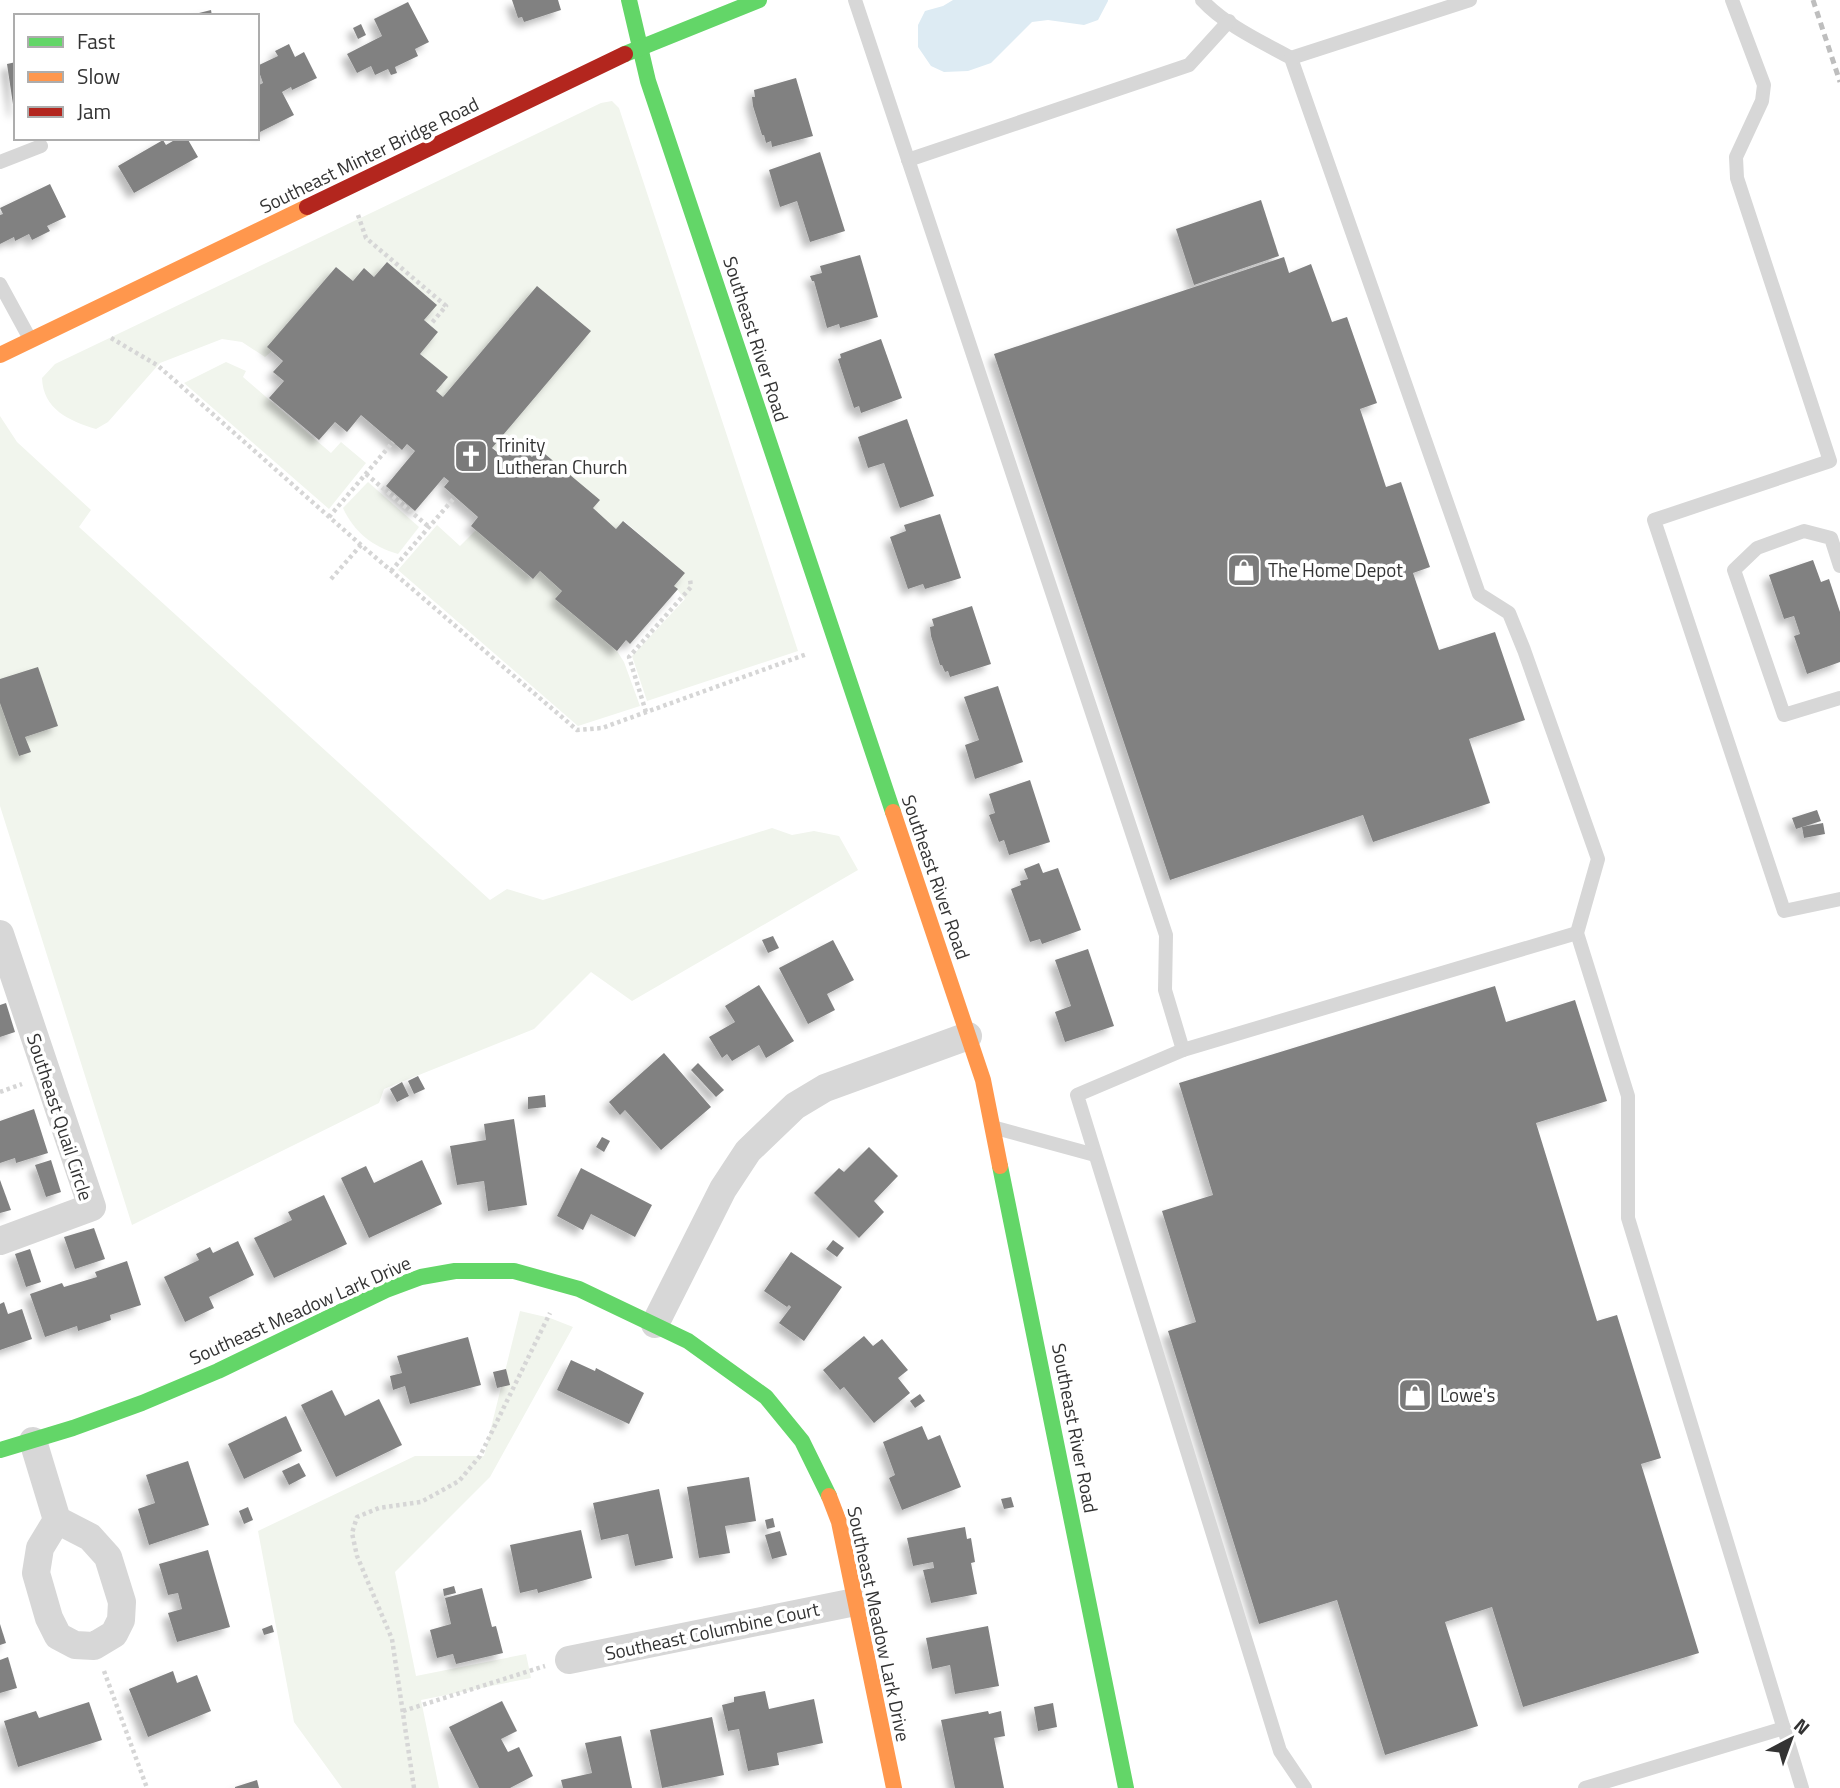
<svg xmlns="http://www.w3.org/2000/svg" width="1840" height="1788" font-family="'Titillium Web',sans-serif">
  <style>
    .green { fill: #f1f5ed }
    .water { fill: #ddebf3 }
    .building { fill: #818181; filter: url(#shadow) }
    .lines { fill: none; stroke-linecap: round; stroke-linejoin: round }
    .path { stroke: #d6d6d6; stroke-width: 4.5; stroke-dasharray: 3.5 3.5; stroke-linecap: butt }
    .lane { stroke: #d7d7d7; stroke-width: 14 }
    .street { stroke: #d7d7d7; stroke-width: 28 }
    .fast { stroke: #63d668; stroke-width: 16 }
    .slow { stroke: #ff974d; stroke-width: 16 }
    .jam { stroke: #b3261e; stroke-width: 16 }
    .rail { stroke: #bebebe; stroke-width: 5; stroke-dasharray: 7 5; stroke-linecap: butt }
    .labels { text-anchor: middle; stroke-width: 7; stroke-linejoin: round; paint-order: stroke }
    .street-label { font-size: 19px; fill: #333; stroke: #fff }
    .poi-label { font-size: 19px; fill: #333; stroke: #fff; text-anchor: start }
  </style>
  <defs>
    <filter id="shadow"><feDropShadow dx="-6" dy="6" stdDeviation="3.5" flood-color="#0004"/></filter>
  </defs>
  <rect width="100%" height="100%" fill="#fff"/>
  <g class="green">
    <path d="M612,101L619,108L798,651L647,701L632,656L685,599L674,586L685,573L624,521L616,529L593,508L599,500L539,449L532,457L513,441L501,455L436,391L447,377L420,354L438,332L424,320L436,304L387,262L374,277L364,268L353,281L336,267L268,347L272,351L265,357L242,342L222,339L160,363L108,422L96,429C69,421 43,409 42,378L55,364L601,103Z"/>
    <path d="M226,362L246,371L243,377L331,453L341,442L366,463L329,509L184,383Z"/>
    <path d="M0,416L17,442L91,510L79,527L490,900L507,889L543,900L772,828L792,835L814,831L839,836L858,870L632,1001L591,972L534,1029L384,1089L379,1103L132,1225L0,806Z"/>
    <path d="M368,482L419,527L398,554C373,547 354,532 343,508Z"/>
    <path d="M437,525L460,546L476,530L532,579L540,571L562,591L556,599L617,651L624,662L640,706L578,726L398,570Z"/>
    <path d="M520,1311L550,1318L573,1327L490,1477L395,1572L416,1676L526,1654L531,1678L421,1700L439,1788H342L294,1722L258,1531L415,1456H484Z"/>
  </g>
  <path class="water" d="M953,0H1108V1L1098,20L1084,25L1048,20L1032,22L991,63L968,71L944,72L931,66L918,47V25L925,11L943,6Z"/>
  <g class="building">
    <path d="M512,0H558L561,10L524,22L522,17L518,18Z"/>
    <path d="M408,2L429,42L415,49L418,56L395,67L397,73L391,75L388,69L375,75L371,66L357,73L347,54L382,36L374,19Z"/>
    <path d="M211,10L212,16H191V15Z"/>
    <path d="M361,24L366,35L358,39L353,28Z"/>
    <path d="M289,44L295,57L304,52L317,78L292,90L291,87L282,92L294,115L260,132L257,126V86L263,83L257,66L278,56L275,51Z"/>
    <path d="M16,62V111H14L7,64Z"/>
    <path d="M796,78L813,136L772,147L771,141L766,143L764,135H762L753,106L752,97H755L754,90Z"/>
    <path d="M178,138H187L198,157L134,193L118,166L163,140L166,145Z"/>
    <path d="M820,152L845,231L810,242L797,201L780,207L769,170Z"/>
    <path d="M50,184L66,217L47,226L50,231L32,240L29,234L15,241L14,237L0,244V215L3,214L0,208Z"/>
    <path d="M1261,200L1279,256L1194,285L1176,229Z"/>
    <path d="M860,255L878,317L840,328L839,324L827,328L814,281H812L810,276L822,273L820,266Z"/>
    <path d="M1284,257L1289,273L1311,264L1332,322L1347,317L1377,403L1360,409L1386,487L1401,482L1430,567L1413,573L1439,650L1495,632L1525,720L1469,739L1490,803L1373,842L1363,815L1170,880L994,354Z"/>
    <path d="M387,262L437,305L424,320L438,332L420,354L448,377L436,391L443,397L537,286L591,331L492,448L501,455L513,441L532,457L539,449L600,500L593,508L616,529L623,521L685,573L674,586L678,589L630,644L626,640L617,651L555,599L562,591L540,571L533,579L471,526L478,517L444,487L449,481L444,477L415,511L386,486L415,451L407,444L402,450L361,415L347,432L335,422L319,440L269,398L284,381L273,372L283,361L267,347L336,267L353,281L364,268L374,277Z"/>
    <path d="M881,339L902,398L861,413L859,406L854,408L838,359L841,358L840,354Z"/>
    <path d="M907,419L934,496L900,508L884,463L868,468L858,437Z"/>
    <path d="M940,514L961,578L925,589L923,584L908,589L890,537L906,531L904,525Z"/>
    <path d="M1813,560L1821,582L1829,579L1840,612V662L1807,674L1794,636L1800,634L1794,616L1784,619L1769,575Z"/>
    <path d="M972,606L991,664L950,677L948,671L945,672L942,665H940L931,636L930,627L934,626L932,619Z"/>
    <path d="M38,667L58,726L25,737L31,752L19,756L0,703V679Z"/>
    <path d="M998,686L1023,762L975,779L965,745L979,740L964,697Z"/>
    <path d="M1030,780L1050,842L1009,855L1004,840L999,842L989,815L995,813L989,794Z"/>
    <path d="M1817,810L1821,821L1796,829L1792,818Z"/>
    <path d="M1823,823L1825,834L1804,838L1802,827Z"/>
    <path d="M1039,863L1043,873L1058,868L1081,930L1042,944L1040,939L1030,942L1011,889L1021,885L1020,881L1028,879L1024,869Z"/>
    <path d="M773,936L779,948L768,953L762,940Z"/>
    <path d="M833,940L854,980L827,994L835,1010L808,1024L779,968Z"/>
    <path d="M1088,949L1114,1026L1065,1042L1055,1012L1071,1006L1055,960Z"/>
    <path d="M759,985L794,1041L766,1058L759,1045L732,1061L727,1054L722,1058L709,1037L735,1022L725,1006Z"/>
    <path d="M1495,986L1506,1022L1575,1000L1607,1101L1536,1123L1597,1321L1617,1315L1661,1458L1641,1464L1699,1653L1523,1707L1492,1607L1445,1622L1478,1726L1385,1755L1337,1600L1259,1624L1168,1331L1196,1322L1162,1211L1213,1195L1179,1083Z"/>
    <path d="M6,1003L15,1032L0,1037V1005Z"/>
    <path d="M664,1053L711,1107L661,1150L625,1110L620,1115L609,1102Z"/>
    <path d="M698,1063L724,1090L716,1097L691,1070Z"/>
    <path d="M418,1076L425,1089L414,1094L408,1081Z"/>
    <path d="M402,1082L409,1096L397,1102L390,1089Z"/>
    <path d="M545,1095L546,1107L528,1109V1097Z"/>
    <path d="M34,1109L48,1153L16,1163L15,1158L0,1163V1121Z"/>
    <path d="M514,1119L527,1205L488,1211L484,1181L457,1185L450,1146L486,1140L484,1124Z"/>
    <path d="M602,1137L610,1141L604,1152L596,1147Z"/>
    <path d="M869,1147L898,1176L874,1201L884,1212L859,1238L814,1193L839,1168L844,1172Z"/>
    <path d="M51,1160L61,1192L46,1197L35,1165Z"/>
    <path d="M422,1160L442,1204L369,1238L341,1178L366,1166L374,1183Z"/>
    <path d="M581,1168L652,1205L635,1237L591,1214L583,1230L557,1216Z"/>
    <path d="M0,1180L11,1210L0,1213Z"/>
    <path d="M324,1195L347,1244L274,1278L254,1238L292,1220L288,1212Z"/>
    <path d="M94,1228L105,1259L75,1269L64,1237Z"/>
    <path d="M833,1240L844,1248L837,1257L826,1249Z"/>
    <path d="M238,1241L254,1275L209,1297L214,1308L185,1322L164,1277L199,1260L196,1254L210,1247L213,1253Z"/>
    <path d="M30,1249L41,1282L26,1287L15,1254Z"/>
    <path d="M791,1252L842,1287L804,1341L779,1323L791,1307L789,1305L787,1307L764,1291Z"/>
    <path d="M127,1261L141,1305L110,1315L111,1320L78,1331L77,1326L45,1337L30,1294L62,1283L64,1287L97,1277L95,1272Z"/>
    <path d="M4,1302L8,1314L22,1309L32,1339L0,1350V1304Z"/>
    <path d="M864,1336L873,1346L882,1339L908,1370L898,1378L910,1393L874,1423L844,1387L840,1390L823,1370Z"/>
    <path d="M468,1337L481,1385L410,1404L405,1386L393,1390L390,1376L402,1373L397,1356Z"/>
    <path d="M571,1360L595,1371L596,1368L644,1393L629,1424L557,1390Z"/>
    <path d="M506,1369L510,1385L497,1388L493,1372Z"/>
    <path d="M332,1390L345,1416L379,1399L402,1445L336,1477L301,1405Z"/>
    <path d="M920,1394L925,1401L915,1408L910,1401Z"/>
    <path d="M286,1416L302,1451L244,1479L228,1444Z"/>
    <path d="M922,1426L928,1440L940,1435L961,1487L902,1510L889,1478L895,1475L883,1442Z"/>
    <path d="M188,1461L209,1525L149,1545L138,1509L155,1503L146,1475Z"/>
    <path d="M299,1463L306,1476L289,1485L282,1471Z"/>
    <path d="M749,1477L756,1521L725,1526L730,1553L699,1558L687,1487Z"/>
    <path d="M659,1489L673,1558L635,1566L628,1534L601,1540L593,1503Z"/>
    <path d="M1011,1497L1014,1507L1004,1509L1001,1499Z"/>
    <path d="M248,1507L253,1520L244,1524L239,1511Z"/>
    <path d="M773,1518L775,1527L767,1529L765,1520Z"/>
    <path d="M965,1527L967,1539L971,1538L975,1562L971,1563L977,1594L931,1603L923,1570L934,1568L933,1562L913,1566L907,1538Z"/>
    <path d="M581,1530L592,1578L538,1593L537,1589L520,1593L510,1545Z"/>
    <path d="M780,1531L787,1555L772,1559L765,1535Z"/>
    <path d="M208,1550L230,1627L177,1642L168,1613L182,1609L178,1593L168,1595L159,1564Z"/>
    <path d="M454,1586L456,1593L444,1596L443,1589Z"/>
    <path d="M482,1588L492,1627L496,1626L503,1653L456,1664L453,1654L437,1658L430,1630L451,1624L445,1598Z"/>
    <path d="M0,1624L6,1643L0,1645Z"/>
    <path d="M272,1625L274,1632L264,1635L262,1629Z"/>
    <path d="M988,1626L999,1686L955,1694L950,1665L932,1669L926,1638Z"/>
    <path d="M8,1657L17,1688L0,1693V1660Z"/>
    <path d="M173,1671L177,1683L197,1675L211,1711L148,1737L129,1689Z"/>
    <path d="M765,1691L769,1709L814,1699L823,1743L777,1753L779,1765L748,1771L739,1729L728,1731L722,1705L734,1702V1697Z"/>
    <path d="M502,1701L517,1731L501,1739L508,1752L519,1747L533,1776L510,1788H479L449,1727Z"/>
    <path d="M89,1702L102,1740L18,1767L4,1721L36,1711L39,1718Z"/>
    <path d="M1053,1703L1057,1727L1038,1731L1034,1707Z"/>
    <path d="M988,1711L989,1714L1001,1711L1005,1736L994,1738L1004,1788H955L941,1720Z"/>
    <path d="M712,1717L724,1775L662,1788L650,1730Z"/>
    <path d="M621,1736L632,1788H563L561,1780L592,1773L585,1743Z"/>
    <path d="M257,1780L259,1788H235V1787Z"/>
  </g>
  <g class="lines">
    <g class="path">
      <path d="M358,215L366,238L446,306L430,325"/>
      <path d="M111,338L157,365L172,378L361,545L577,730L602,728L807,654"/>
      <path d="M366,474L429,527"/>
      <path d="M329,517L393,442"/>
      <path d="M391,571L455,497"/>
      <path d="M331,579L361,545"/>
      <path d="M646,712L629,657L691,587L690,579"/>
      <path d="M0,1092L22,1084"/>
      <path d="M104,1671L147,1788"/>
      <path d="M403,1711L545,1666"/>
      <path d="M414,1788L392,1639L357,1556L352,1533L357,1517L379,1508L421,1502L459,1481L480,1456L550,1313"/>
    </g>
    <g class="lane">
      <path d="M855,0L1166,935L1165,990L1183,1050L1077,1095L1280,1751L1305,1788"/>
      <path d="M1202,0C1225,25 1262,42 1291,58L1479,594L1509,613L1524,650L1598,859L1577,933L1628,1096V1218L1802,1788"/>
      <path d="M1732,0L1764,85L1762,101L1736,157L1737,178L1830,461L1654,520L1784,911L1840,899"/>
      <path d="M1291,58L1470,0"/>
      <path d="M908,160L1189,65L1229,21"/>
      <path d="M0,162L41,146"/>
      <path d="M0,284L30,339"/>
      <path d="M1840,566L1831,538L1804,531L1757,548L1734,570L1784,715L1840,698"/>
      <path d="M1183,1050L1577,933"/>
      <path d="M996,1128L1095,1155"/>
      <path d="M1585,1788L1784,1728"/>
    </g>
    <g class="street">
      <path d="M0,934L92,1207L0,1241"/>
      <path d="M655,1324L723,1189L748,1151L795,1106L825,1088L968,1036"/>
      <path d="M33,1441L57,1520L40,1548L36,1573L49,1618L58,1636L75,1645L94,1646L114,1634L121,1620L122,1602L108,1557L90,1537L57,1520"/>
      <path d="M569,1660L855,1602"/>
    </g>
    <g class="fast">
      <path d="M629,0L648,81L893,812"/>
      <path d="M625,54L759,0"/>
      <path d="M1000,1166L1126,1788"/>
      <path d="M0,1450L73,1428L142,1403L218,1371L386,1290L421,1277L455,1271H514L579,1289L688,1341L766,1397L802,1441L829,1496"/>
    </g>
    <g class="slow">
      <path d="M0,355L307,207"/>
      <path d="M893,812L983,1080L1000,1166"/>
      <path d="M829,1496L839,1522L894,1788"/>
    </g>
    <path class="jam" d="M307,207L625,54"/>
    <path class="rail" d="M1813,0L1840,82"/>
  </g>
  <defs>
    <g id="church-square" transform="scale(1.75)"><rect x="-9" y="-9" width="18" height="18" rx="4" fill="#7a7a7a" stroke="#fff"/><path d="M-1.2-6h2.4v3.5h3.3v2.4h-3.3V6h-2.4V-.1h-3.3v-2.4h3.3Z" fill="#fff"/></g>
    <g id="shop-square" transform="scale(1.75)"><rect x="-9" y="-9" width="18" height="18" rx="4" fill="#7a7a7a" stroke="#fff"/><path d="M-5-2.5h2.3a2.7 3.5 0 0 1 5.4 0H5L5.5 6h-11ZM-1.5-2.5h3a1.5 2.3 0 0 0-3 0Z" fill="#fff"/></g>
  </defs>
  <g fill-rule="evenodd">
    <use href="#church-square" x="471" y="456"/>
    <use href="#shop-square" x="1244" y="570"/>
    <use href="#shop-square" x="1415" y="1395"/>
  </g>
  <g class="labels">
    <g class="street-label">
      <text transform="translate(369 155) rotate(-26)" y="7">Southeast Minter Bridge Road</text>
      <text transform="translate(756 339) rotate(72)" y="7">Southeast River Road</text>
      <text transform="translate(936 877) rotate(71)" y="7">Southeast River Road</text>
      <text transform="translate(60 1117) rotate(72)" y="7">Southeast Quail Circle</text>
      <text transform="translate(300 1310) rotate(-24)" y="7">Southeast Meadow Lark Drive</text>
      <text transform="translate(1075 1428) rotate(79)" y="7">Southeast River Road</text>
      <text transform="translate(879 1624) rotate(78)" y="7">Southeast Meadow Lark Drive</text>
      <text transform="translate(712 1631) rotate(-12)" y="7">Southeast Columbine Court</text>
    </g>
    <g class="poi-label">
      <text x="496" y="452">Trinity<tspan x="496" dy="22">Lutheran Church</tspan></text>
      <text x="1268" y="577">The Home Depot</text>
      <text x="1440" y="1402">Lowe's</text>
    </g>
  </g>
  <rect x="14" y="14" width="245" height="126" fill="#ffffff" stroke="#adadad" stroke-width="2"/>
  <rect x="28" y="37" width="35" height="10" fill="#63d668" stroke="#adadad" stroke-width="2"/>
  <text x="77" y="49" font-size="21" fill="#333333">Fast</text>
  <rect x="28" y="72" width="35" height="10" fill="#ff974d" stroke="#adadad" stroke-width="2"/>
  <text x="77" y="84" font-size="21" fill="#333333">Slow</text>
  <rect x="28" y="107" width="35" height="10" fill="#b3261e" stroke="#adadad" stroke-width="2"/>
  <text x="77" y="119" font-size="21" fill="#333333">Jam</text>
  <g transform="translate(1791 1739) rotate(41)" stroke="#ffffff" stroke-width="5" paint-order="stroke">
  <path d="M0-5L12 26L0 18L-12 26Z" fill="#333333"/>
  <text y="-10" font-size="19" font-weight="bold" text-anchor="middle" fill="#333333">N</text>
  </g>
</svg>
